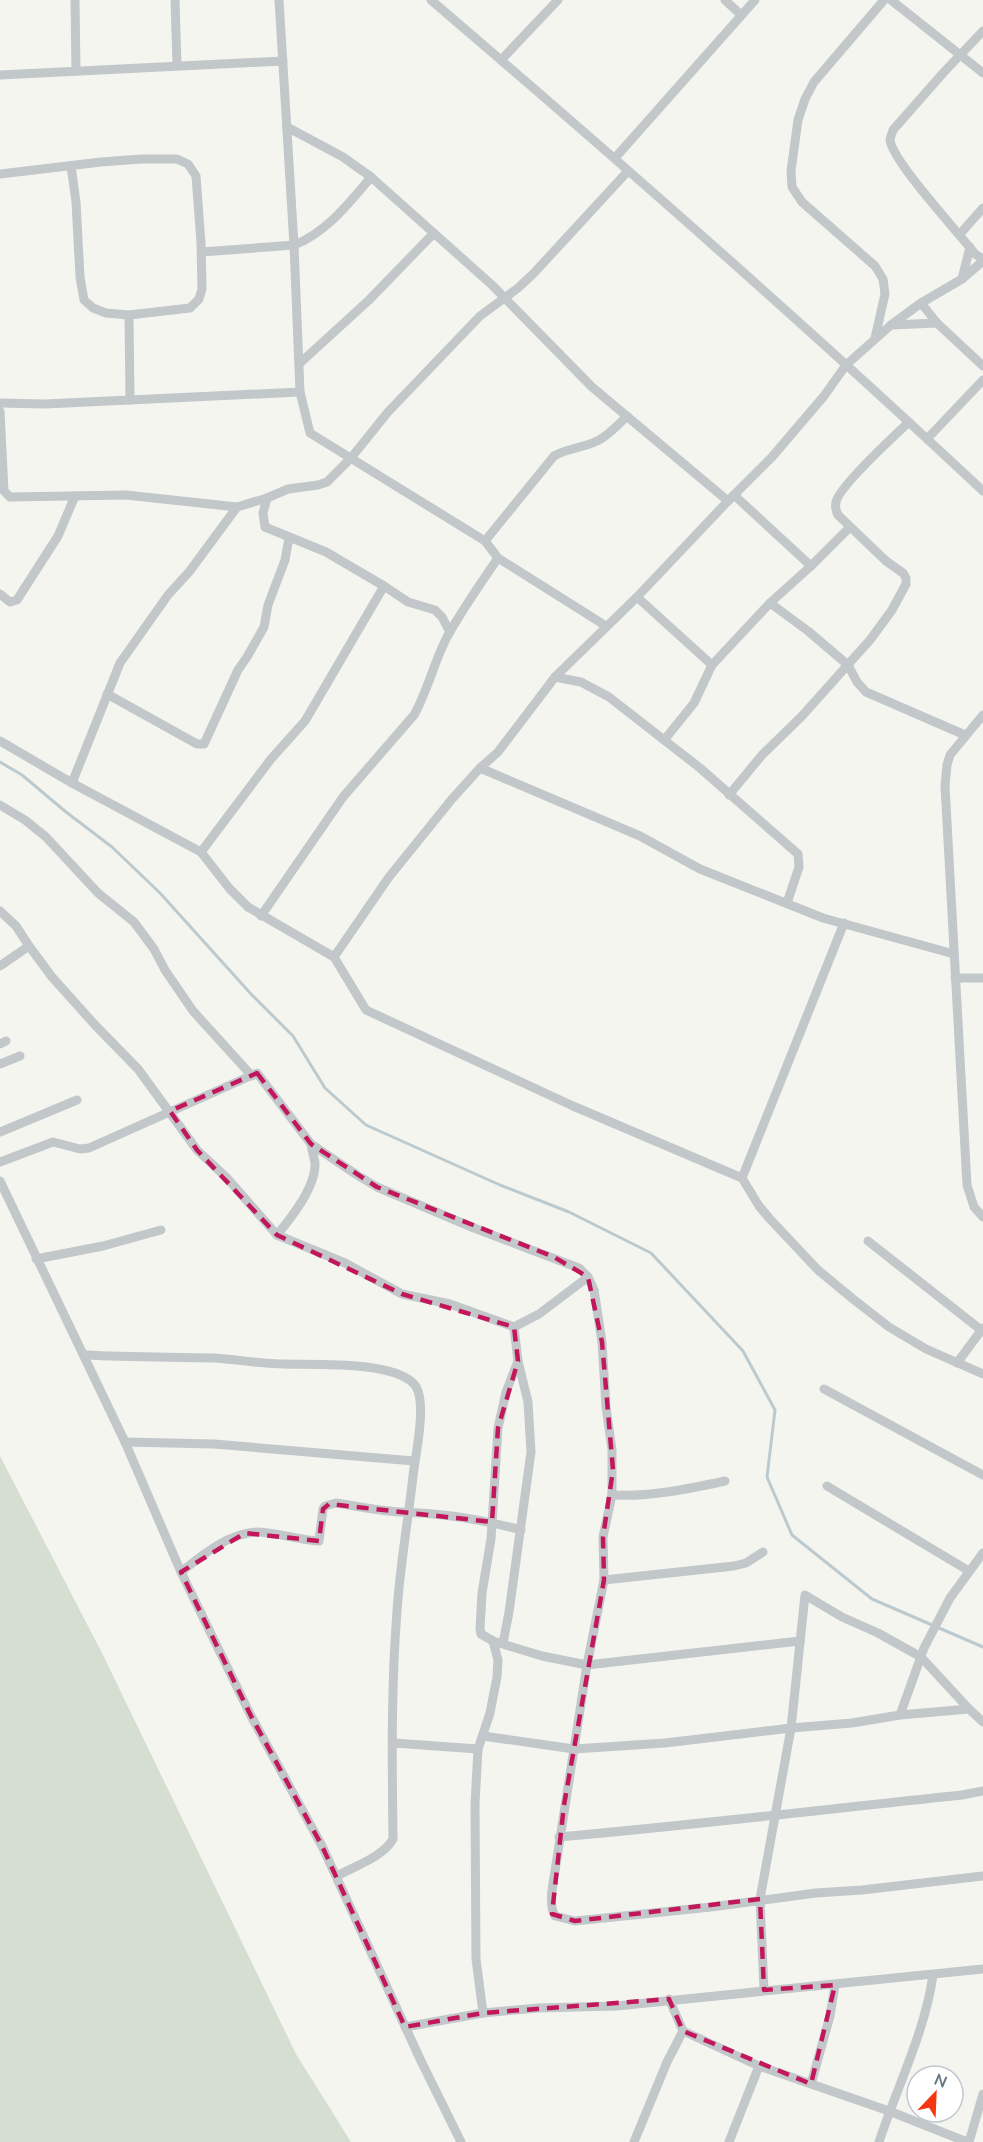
<svg xmlns="http://www.w3.org/2000/svg" width="983" height="2142" font-family="'Nunito Sans',sans-serif">
  <style>
    .green { fill: #d6ddd1 }
    .lines { fill: none; stroke-linecap: round; stroke-linejoin: round }
    .stream { stroke: #bccace; stroke-width: 3 }
    .street { stroke: #c2c7ca; stroke-width: 9 }
    .marked { fill: none; stroke: #c2185b; stroke-width: 4.5; stroke-dasharray: 12 8; stroke-linejoin: round }
  </style>
  <rect width="100%" height="100%" fill="#f5f5f0"/>
  <path class="green" d="M0,1456L103,1655L296,2054L351,2142H0Z"/>
  <g class="lines">
    <path class="stream" d="M0,762L22,775L66,812L112,847L160,893L251,994L293,1036L325,1088L366,1125L500,1185L569,1212L651,1253L743,1351L775,1410L767,1477L792,1535L872,1599L983,1647"/>
    <g class="street">
      <path d="M75,0L76,71"/>
      <path d="M175,0L177,65"/>
      <path d="M431,0C618,160 804,323 983,491"/>
      <path d="M725,0L741,15"/>
      <path d="M891,0L983,73"/>
      <path d="M983,31L944,72L893,130C893,131 890,138 890,139C890,159 960,234 975,254L983,259"/>
      <path d="M501,60L558,0"/>
      <path d="M0,75L283,61"/>
      <path d="M287,127L343,157L371,177L492,285L592,387L728,501"/>
      <path d="M615,158L755,0"/>
      <path d="M0,174L101,162L141,159H177L188,164L196,176L201,243L202,289L199,299L190,308L129,315L106,313L93,308L84,300L80,277L76,202L71,166"/>
      <path d="M960,234L983,208"/>
      <path d="M202,252L294,245C326,233 349,203 371,177"/>
      <path d="M962,279L970,247"/>
      <path d="M921,303L937,323L983,366"/>
      <path d="M129,315L130,400"/>
      <path d="M891,325L937,323"/>
      <path d="M875,338L885,294L883,279L875,266L802,202L792,187L791,171L798,120L805,99L814,82L884,0"/>
      <path d="M299,364L369,300L433,234"/>
      <path d="M300,392L310,433L485,541L498,558L606,626"/>
      <path d="M0,403L45,404L300,392L294,245L279,0"/>
      <path d="M0,411L4,491L10,497L126,495L237,507L267,498L288,489L318,485L327,482L351,458L388,412L480,316L518,288L534,273L628,171"/>
      <path d="M927,439L983,380"/>
      <path d="M267,498L263,513L265,527L326,552L384,586L408,602L435,610L442,617L450,632"/>
      <path d="M485,541L554,456C568,448 583,448 597,441C608,436 618,425 627,416"/>
      <path d="M811,566L850,527"/>
      <path d="M0,594L10,602L17,600L58,536L75,496"/>
      <path d="M637,597L712,665"/>
      <path d="M770,603L808,631L848,665L857,682L866,692L965,735"/>
      <path d="M555,677L581,682L609,697L700,768L798,854L799,867L787,903"/>
      <path d="M107,694L197,744H204L238,670L247,657L264,627L268,605L285,560L289,538"/>
      <path d="M983,715L950,755L947,765L945,786L967,1185L974,1207L983,1217"/>
      <path d="M665,739L694,703L712,665L770,603L811,566L734,495"/>
      <path d="M0,741L72,783L201,852L229,888L248,907L334,957L366,1010L573,1106L742,1178L759,1206L769,1218L818,1270L853,1299L889,1327L926,1349L983,1374"/>
      <path d="M480,768L640,836L700,869L823,918L954,954"/>
      <path d="M72,783L120,663L168,595L189,572L237,507"/>
      <path d="M729,795L762,755L802,716L870,640L892,610L906,584V578L903,573L886,561L838,515C836,511 835,507 836,502C839,487 895,435 909,422"/>
      <path d="M0,805L25,820L46,837L98,893L134,922L154,949L165,970L193,1011L252,1076"/>
      <path d="M201,852L271,759L305,721L384,586"/>
      <path d="M0,911L16,926L29,946L0,966"/>
      <path d="M261,916L343,797L414,715C428,690 434,662 447,637C462,610 480,584 498,558"/>
      <path d="M29,946L52,977L95,1025L138,1069L197,1150L227,1178L277,1235L345,1263L402,1294L450,1304L514,1327L539,1314L588,1277"/>
      <path d="M334,957L389,877L452,799L480,768L498,752L555,677L637,597L728,501L772,457L824,396L846,365L891,325L921,303L962,279L983,261"/>
      <path d="M955,978H983"/>
      <path d="M0,1044L6,1041"/>
      <path d="M0,1064L20,1056"/>
      <path d="M0,1132L77,1100"/>
      <path d="M0,1162L53,1142L80,1149L89,1148L257,1073L311,1144L357,1175L377,1187L474,1228L579,1268L588,1277L594,1290L602,1342L606,1407L612,1450V1495L603,1537L604,1580L587,1665L555,1871C553,1885 548,1904 555,1916L575,1921L711,1907L816,1893L862,1890L983,1876"/>
      <path d="M742,1178L844,923"/>
      <path d="M0,1181L125,1442L181,1572L251,1716L322,1846L421,2061L461,2142"/>
      <path d="M277,1235C291,1218 316,1187 315,1163C314,1157 312,1151 311,1144"/>
      <path d="M868,1241L981,1330"/>
      <path d="M36,1259L103,1246L161,1230"/>
      <path d="M85,1355C127,1357 170,1357 212,1358C236,1359 260,1364 285,1364C316,1365 390,1361 413,1383C429,1397 415,1456 413,1476C408,1521 400,1566 397,1611C391,1687 392,1763 393,1839C383,1857 355,1866 337,1876"/>
      <path d="M518,1361L506,1392L498,1428L491,1539L482,1593L480,1629L481,1634L493,1641L542,1656L587,1665L800,1641"/>
      <path d="M957,1363L983,1328"/>
      <path d="M824,1389L983,1475"/>
      <path d="M125,1442L214,1444L414,1461"/>
      <path d="M827,1486L969,1571"/>
      <path d="M612,1495C650,1497 688,1489 725,1481"/>
      <path d="M181,1572C202,1555 230,1532 259,1532C279,1533 298,1540 319,1541L323,1509L325,1506L336,1503C357,1506 379,1511 401,1512C442,1513 481,1519 521,1530"/>
      <path d="M604,1580L734,1566L746,1563L763,1552"/>
      <path d="M503,1643L509,1612L531,1452L528,1402L518,1361L514,1327"/>
      <path d="M900,1715L924,1648L950,1598L983,1553"/>
      <path d="M483,1736L574,1749L665,1743L791,1728L852,1723L900,1715L969,1709L983,1722"/>
      <path d="M394,1743L478,1749"/>
      <path d="M559,1837C694,1825 828,1809 962,1795L983,1791"/>
      <path d="M764,1990L760,1899L791,1728L805,1595L842,1617L878,1633L921,1657L969,1709"/>
      <path d="M669,1999L683,2031L759,2066L889,2111L967,2142"/>
      <path d="M483,2013L476,1959L475,1804L478,1749L490,1713L497,1677L498,1660L493,1641"/>
      <path d="M405,2027L483,2013L538,2008L617,2006L983,1969"/>
      <path d="M811,2084L830,2016L835,1985"/>
      <path d="M634,2142L667,2062L683,2031"/>
      <path d="M729,2142L759,2066"/>
      <path d="M879,2142C897,2087 925,2032 933,1975"/>
      <path d="M969,2142L983,2094"/>
    </g>
  </g>
  <path class="marked" d="M257,1073L311,1144L377,1187L554,1257L588,1277L602,1342L613,1470L603,1537L604,1580L564,1805L552,1914L575,1921L760,1899L764,1990L835,1985L811,2084L683,2031L669,1999L483,2013L405,2027L322,1846L251,1716L181,1572L245,1533L319,1541L323,1509L329,1504L492,1522L498,1428L518,1361L514,1327L402,1294L277,1235L197,1150L170,1111Z"/>
  <g transform="translate(935 2094) rotate(23)"><circle r="28" fill="#ffffff" stroke="#c0c9ce" stroke-width="1.5"/>
  <path d="M0-4.5L10 22L0 15L-10 22Z" fill="#f43711"/>
  <text y="-9" font-size="16" font-weight="bold" text-anchor="middle" fill="#617785">N</text>
  </g>
</svg>
